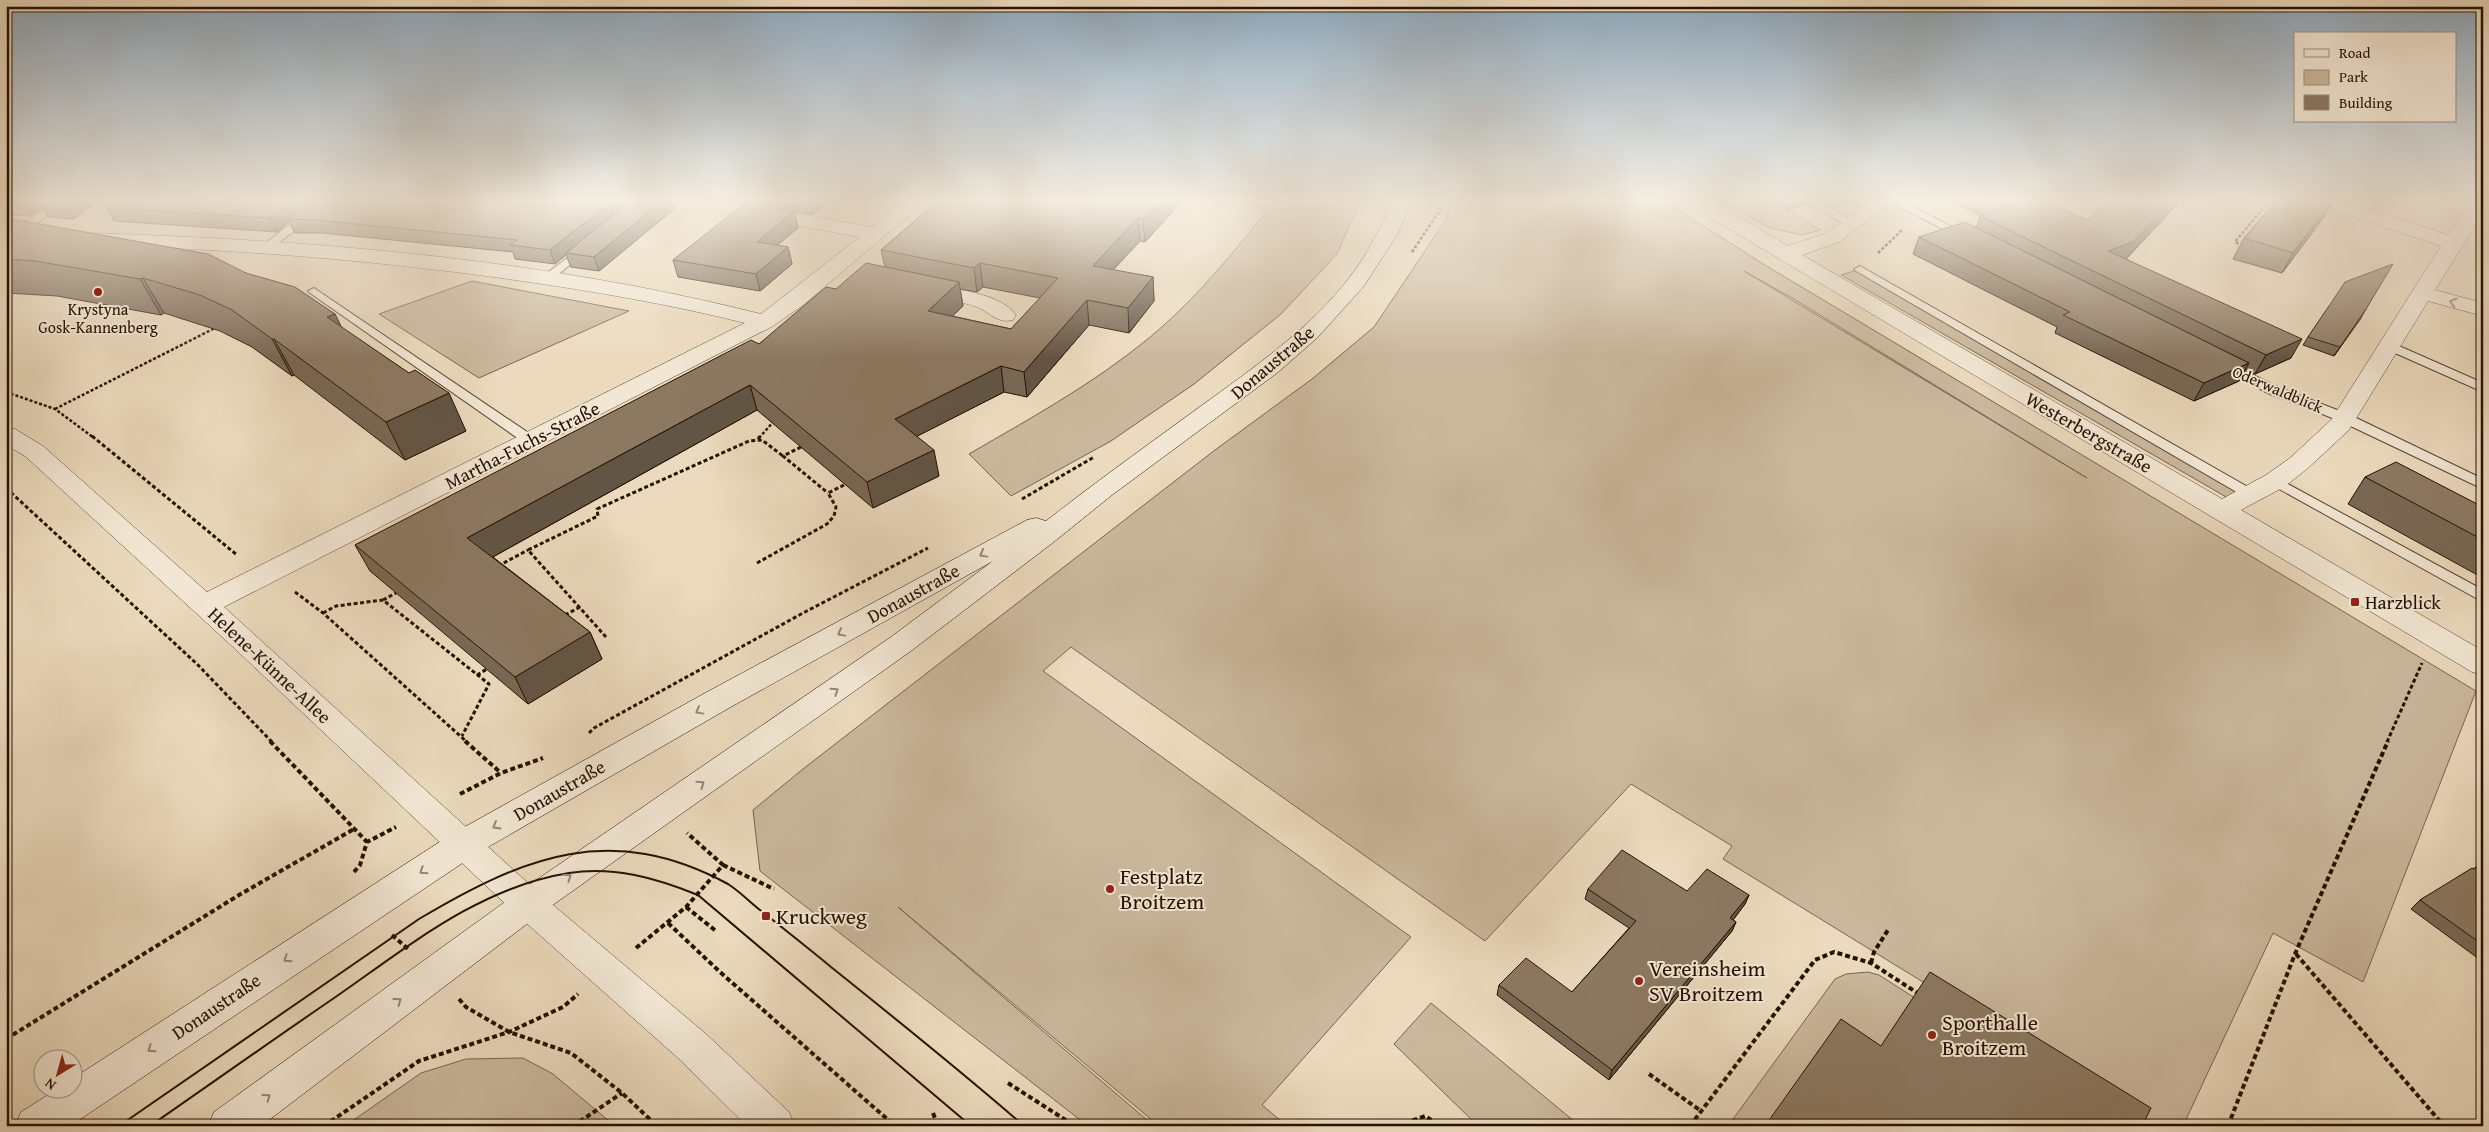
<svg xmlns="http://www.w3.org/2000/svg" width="2489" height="1132" font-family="'Gentium Book Plus',serif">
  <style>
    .green { fill: #cab89d; stroke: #78644e; fill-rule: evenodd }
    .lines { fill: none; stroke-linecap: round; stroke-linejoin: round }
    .service-casing { stroke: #57422f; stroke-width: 2 }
    .minor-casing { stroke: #57422f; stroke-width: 1 }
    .tertiary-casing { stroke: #57422f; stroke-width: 1 }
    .secondary-casing { stroke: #261000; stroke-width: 1 }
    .path-far2 { stroke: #261000; stroke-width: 2.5; stroke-dasharray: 3 2; stroke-linecap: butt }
    .path-far1 { stroke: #261000; stroke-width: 3; stroke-dasharray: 4 2.5; stroke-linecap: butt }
    .path { stroke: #261000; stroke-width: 4; stroke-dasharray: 5 3; stroke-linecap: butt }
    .service { fill: #f2e7d4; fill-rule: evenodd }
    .minor { fill: #f2e7d4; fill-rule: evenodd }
    .tertiary { fill: #f2e7d4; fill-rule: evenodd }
    .secondary { fill: #f2e7d4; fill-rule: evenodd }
    .tram { stroke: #261000; stroke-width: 2 }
    .wall { fill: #786854; stroke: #261000; fill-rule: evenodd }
    .shaded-wall { fill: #625545; stroke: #261000 }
    .building { fill: #8c7962; stroke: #261000 }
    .oneway { stroke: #968675 }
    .poi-dot { fill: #8f2418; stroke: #f2e7d4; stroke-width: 2 }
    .labels { text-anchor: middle; stroke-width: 4; stroke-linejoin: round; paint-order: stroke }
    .far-poi-label { font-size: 16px; fill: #261000; stroke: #f2e7d4 }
    .far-street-label { font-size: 16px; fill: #261000; stroke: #f2e7d4 }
    .street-label { font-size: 19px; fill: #261000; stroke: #f2e7d4 }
    .poi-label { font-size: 19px; fill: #261000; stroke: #f2e7d4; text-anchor: start }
    .near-poi-label { font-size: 22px; fill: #261000; stroke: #f2e7d4; text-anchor: start }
  </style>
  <rect width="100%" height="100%" fill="#ebdabd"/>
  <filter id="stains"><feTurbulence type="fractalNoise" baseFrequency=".004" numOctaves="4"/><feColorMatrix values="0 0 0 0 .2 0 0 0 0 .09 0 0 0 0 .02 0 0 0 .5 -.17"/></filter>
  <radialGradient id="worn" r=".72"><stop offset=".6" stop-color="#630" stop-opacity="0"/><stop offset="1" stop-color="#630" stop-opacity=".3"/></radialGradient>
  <g class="green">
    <path d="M1235,199H1361L1337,254L1281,314L1194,384L1111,441L1011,496L969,454C1036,415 1104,378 1163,326C1201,292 1233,253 1265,213L1254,203Z"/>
    <path d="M1452,199H1661L1765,265L2476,691L2363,982L2273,933L2183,1126H2157L1723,859L1732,846L1631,784L1485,941L1071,647L1043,671L1411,937L1262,1105L1287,1126H1159L898,907L1154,1126H1088L760,871L753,810L803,769L1215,450L1312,379L1374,327L1445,221ZM1744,271L1792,298L2087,478Z"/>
    <path d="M1715,199H1767L1821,230L1802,235L1770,228Z"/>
    <path d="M1860,269L2250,494L2235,502L1841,275Z"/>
    <path d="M472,281L629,311L479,378L379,314Z"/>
    <path d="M1868,972L1879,975L1915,998L1867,1072L1770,1126H1728L1835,979L1846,974Z"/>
    <path d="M1431,1003L1580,1126H1478L1394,1044Z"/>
    <path d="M523,1058L553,1074L615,1126H345L421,1073L466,1059Z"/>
  </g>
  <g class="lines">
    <g class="service-casing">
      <g id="service">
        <path d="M59,199H71L20,235H12V231Z"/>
        <path d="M323,199H335L271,249H263V245Z"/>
        <path d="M1803,199H1816L1858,225L1857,227H1849Z"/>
        <path d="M1885,199H1899L1971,237L1970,239H1962Z"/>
        <path d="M585,245L589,246V250L551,280H543V276Z"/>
        <path d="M1860,266L2255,491L2257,494L2255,497H2245L1856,271L1854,269Z"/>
        <path d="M314,288L536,438L538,441L536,444H526L310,293L308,291Z"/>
        <path d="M2390,342L2483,383V392L2386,349L2384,346Z"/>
        <path d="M2226,362L2278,387L2350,415L2483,479V489L2340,421L2268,393L2222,369L2220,366L2222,363Z"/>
        <path d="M2275,477L2483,590V602L2270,484L2268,481L2270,478Z"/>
      </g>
    </g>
    <g class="minor-casing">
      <g id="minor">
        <path d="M656,199H710L872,227L907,199H928L803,305L773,326L224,607L540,894L546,904L540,914L528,919L516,914L233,647L25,456L6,445V427L15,429L43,446L207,592L745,323C669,304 592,291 515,280C374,260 232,249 90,245L83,243L80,239L83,235L90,233C315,240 543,259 761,314L860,237L733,214L665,205L658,203Z"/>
        <path d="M1684,199H1707L1788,246L1825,234L1874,199H1896L1839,242L1802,255L2222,499L2266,475L2290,458L2331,420L2441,246L2312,203L2310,199H2339L2448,235L2474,199H2483V213L2435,290L2483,303V316L2428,301L2349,430L2308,468L2284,487L2241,510L2483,651V675L2472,672L1686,203Z"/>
        <path d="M925,284C951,289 1000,292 1016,315L1013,320C997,324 990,312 977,307C958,300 937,299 917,295L914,290L917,285Z"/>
      </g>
    </g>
    <g class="tertiary-casing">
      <path id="tertiary" d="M528,889L540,894L706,1034L789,1112L795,1126H747L678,1058L516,914L510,904L516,894Z"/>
    </g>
    <g class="secondary-casing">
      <path id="secondary" d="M1394,199H1413L1398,233L1364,286L1317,338L1277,373L1112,495L1055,541L911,651L540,914L261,1126H208L214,1112L516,894L891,637L993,561L729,708L476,854L70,1126H15L21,1112L56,1090H72V1079L452,834L707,692L1027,520L1036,518L1046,521C1097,481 1149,444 1201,406C1252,369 1310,329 1349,278C1368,254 1381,226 1394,199Z"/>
    </g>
    <g class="path-far2">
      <path d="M2243,246L2235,242L2271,199"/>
      <path d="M1412,252L1442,207L1444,199"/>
      <path d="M1878,253L1902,230"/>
      <path d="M6,392L55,409L94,438"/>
      <path d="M55,409L217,327"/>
      <path d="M759,438L774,421"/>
    </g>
    <g class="path-far1">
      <path d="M92,436L237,555"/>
      <path d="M758,439L760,436"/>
      <path d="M801,447L783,456L828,493"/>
      <path d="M6,488L197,664L272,742"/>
      <path d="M1022,499L1094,457"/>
      <path d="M757,563L827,524L834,516L836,507L828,493L844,485"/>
      <path d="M498,566L528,550"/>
      <path d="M295,592L323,613L467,742"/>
      <path d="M383,600L396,593"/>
      <path d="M323,613L336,606L383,600L489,684L462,736"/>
      <path d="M565,615L580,607"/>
      <path d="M606,637L528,550L598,516L597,509L749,441L762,440L783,456"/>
      <path d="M477,675L487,669"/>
      <path d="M589,733L594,728L803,613L928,548"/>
      <path d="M2387,742L2422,663"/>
    </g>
    <g class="path">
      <path d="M270,741L367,842"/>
      <path d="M465,741L501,773"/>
      <path d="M460,794L501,773L543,758"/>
      <path d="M723,865L774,889"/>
      <path d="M354,872L360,865L367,842L396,827"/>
      <path d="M686,907L716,931"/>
      <path d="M668,923L720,972L895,1126"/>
      <path d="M392,935L408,949"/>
      <path d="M636,948L686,907L723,865L687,833"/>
      <path d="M2296,954L2444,1126"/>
      <path d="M1871,963L1874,952L1888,930"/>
      <path d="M459,999L466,1007L509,1032L571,1053L622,1093L657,1126"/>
      <path d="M6,1039L239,895L354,829"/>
      <path d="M1649,1074L1701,1111"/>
      <path d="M1008,1083L1075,1126"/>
      <path d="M933,1113L938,1126"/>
      <path d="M324,1126L419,1061L509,1032L563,1007L578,994"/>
      <path d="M573,1126L622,1093"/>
      <path d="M1407,1126L1411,1121L1425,1116L1440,1126"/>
      <path d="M1690,1126L1815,960L1834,952L1871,963L1919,994"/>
      <path d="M2228,1126L2295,954L2388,741"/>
    </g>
    <use href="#service" class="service"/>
    <use href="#minor" class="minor"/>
    <use href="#tertiary" class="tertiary"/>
    <use href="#secondary" class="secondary"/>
    <g class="tram">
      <path d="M119,1126L419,919C525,856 611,821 728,884C739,891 750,902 760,910C784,929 808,948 831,967C896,1019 961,1071 1024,1126"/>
      <path d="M150,1126C212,1083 274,1039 337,996C409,946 480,887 569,873C614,866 656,878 698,895L971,1126"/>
    </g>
  </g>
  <g class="wall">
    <path d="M13,199H55L30,216L7,215L6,213V203Z"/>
    <path d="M57,199H102L73,219L48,217L43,209Z"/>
    <path d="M763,199H831L813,215L794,212L798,228L777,245L788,247L792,264L760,291L678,277L673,260L765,206Z"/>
    <path d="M940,199H1184L1145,242L1140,241L1113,270L1153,277L1154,301L1129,333L1089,325L1027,397L1004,392L917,436L939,476L873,508L757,410L493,557L590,632L602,659L528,704L370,571L355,545L759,344L836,289L885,267L881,250ZM983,287L1040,298L1011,329L952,316L963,306L960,289L977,292Z"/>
    <path d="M1767,199H1808L1807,204L1786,210Z"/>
    <path d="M1953,199H2018L2010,206L2088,220L2109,199H2182L2126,259L2291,358L2255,374L2246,369L2239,381L2194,401L2055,333L2057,327L1913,254L1919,237L1976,227L1980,216H1982L1952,202Z"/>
    <path d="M2253,199H2334L2324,217L2282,273L2233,259L2244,238L2273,205Z"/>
    <path d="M436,203L674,209L599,271L571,267L566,255L555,264L515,259L513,252L322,233H295L289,222L277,232L114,221L107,208Z"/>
    <path d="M6,218L246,273L335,314L341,327L466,431L405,460L294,375L292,376L252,347L220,331L164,313L161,315L57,296L6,293Z"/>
    <path d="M2329,306L2361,318L2334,356L2303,345L2308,337Z"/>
    <path d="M2365,477L2483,507V578L2348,504Z"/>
    <path d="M2483,863V957L2479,959L2411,909L2420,900Z"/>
    <path d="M1588,889L1687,891L1749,895L1745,904L1733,920L1736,922L1732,931L1609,1080L1497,995L1499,985L1572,992L1629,928L1585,899Z"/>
  </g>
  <g class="shaded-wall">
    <path d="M38,199H55L30,216L25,208Z"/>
    <path d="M85,199H102L73,219L68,211Z"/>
    <path d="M296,199H320L288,219L289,222L277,232L270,218Z"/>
    <path d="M615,199H636L566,253V255L555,264L550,250Z"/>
    <path d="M665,199H671L674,209L599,271L594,257Z"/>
    <path d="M809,199H831L813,215Z"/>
    <path d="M1162,199H1184L1145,242L1143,219Z"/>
    <path d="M1796,199H1808L1807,204L1786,210L1789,201Z"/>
    <path d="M2005,199H2018L1993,221L2001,203Z"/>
    <path d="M2174,199H2182L2125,260L2108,251Z"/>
    <path d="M2334,199L2324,217L2282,273L2293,253Z"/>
    <path d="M794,211L798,228L761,259L757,242Z"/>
    <path d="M1138,218L1140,241L1094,290L1093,266Z"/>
    <path d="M788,247L792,264L760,291L756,274Z"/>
    <path d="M980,263L983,287L977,292L974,268Z"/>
    <path d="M1153,277L1154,301L1129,333L1128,308Z"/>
    <path d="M143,278L164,313L161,315L140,279Z"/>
    <path d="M959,282L963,306L932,336L928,311Z"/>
    <path d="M1087,300L1089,325L1027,397L1024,372Z"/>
    <path d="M2366,309L2361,318L2334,356L2340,347Z"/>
    <path d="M335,314L353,351L327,317Z"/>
    <path d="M272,339H274L294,375L292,376Z"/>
    <path d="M2302,339L2291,358L2255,374L2266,355Z"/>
    <path d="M2249,363L2239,381L2194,401L2204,383Z"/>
    <path d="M1001,366L1004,392L900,445L895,419Z"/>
    <path d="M750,385L757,410L480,564L467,538Z"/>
    <path d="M449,393L466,431L405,460L386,422Z"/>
    <path d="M934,450L939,476L873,508L867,482Z"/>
    <path d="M590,632L602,659L528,704L515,677Z"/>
    <path d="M1749,895L1745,904L1727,928L1730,918Z"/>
    <path d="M1736,922L1732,931L1609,1080L1612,1070Z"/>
  </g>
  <g class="building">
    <path d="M13,199H38L25,208L6,207V203Z"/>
    <path d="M57,199H85L68,211L43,209Z"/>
    <path d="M107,199H296L270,218L107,208Z"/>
    <path d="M314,199H401L436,203L441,199H615L550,250L510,245L517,240L315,220L288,219Z"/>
    <path d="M633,199H665L594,257L566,253Z"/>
    <path d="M940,199H1162L1143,219L1138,218L1093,266L1153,277L1128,308L1087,300L1024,372L1001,366L895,419L934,450L867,482L750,385L467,538L590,632L515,677L355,545L751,340L759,344L826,287L836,289L866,263L959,282L928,311L1011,329L1058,278L980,263L974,268L881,250Z"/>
    <path d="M1785,199H1796L1789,201Z"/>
    <path d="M1993,199H2005L2001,203Z"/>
    <path d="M2032,199H2040L2088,220L2109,199H2174L2133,242L2108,251L2302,339L2266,355L1980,216Z"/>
    <path d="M2278,199H2334L2293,253L2244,238Z"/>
    <path d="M745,203L794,211L757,242L788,247L756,274L673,260Z"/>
    <path d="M6,218L208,254L246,273L295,287L335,314L327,317L409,373L415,370L449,393L386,422L274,339H272L232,310L200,295L143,278L140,279L35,261L6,259Z"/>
    <path d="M1965,222L2249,363L2204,383L2063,315L2070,312L1919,237Z"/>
    <path d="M2393,264L2366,309L2340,347L2308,337L2329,306L2345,282Z"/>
    <path d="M2396,462L2483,507V540L2365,477Z"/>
    <path d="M1622,850L1687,891L1707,869L1749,895L1730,918L1736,922L1612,1070L1499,985L1526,958L1572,992L1636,921L1588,889Z"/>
    <path d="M2483,863V945L2420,900L2472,868L2474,869Z"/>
    <path d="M1930,972L2151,1108L2142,1126H1765L1841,1019L1881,1046Z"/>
  </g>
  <defs><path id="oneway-chevron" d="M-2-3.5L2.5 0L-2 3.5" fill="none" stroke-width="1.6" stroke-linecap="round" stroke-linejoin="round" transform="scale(1.25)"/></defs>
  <g class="oneway">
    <use href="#oneway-chevron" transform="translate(2453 302) rotate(-164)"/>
    <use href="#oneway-chevron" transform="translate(983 554) rotate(151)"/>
    <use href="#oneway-chevron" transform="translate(841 633) rotate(151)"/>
    <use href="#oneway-chevron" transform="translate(835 691) rotate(-34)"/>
    <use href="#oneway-chevron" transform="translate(699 711) rotate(151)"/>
    <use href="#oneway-chevron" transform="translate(701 784) rotate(-35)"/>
    <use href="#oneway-chevron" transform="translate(496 826) rotate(150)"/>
    <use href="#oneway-chevron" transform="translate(423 871) rotate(147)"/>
    <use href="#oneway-chevron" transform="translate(568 877) rotate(-34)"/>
    <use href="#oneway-chevron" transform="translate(287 959) rotate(147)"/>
    <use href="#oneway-chevron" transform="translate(398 1001) rotate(-36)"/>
    <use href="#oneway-chevron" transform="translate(151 1049) rotate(146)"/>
    <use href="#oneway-chevron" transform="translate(267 1097) rotate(-36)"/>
  </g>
  <linearGradient id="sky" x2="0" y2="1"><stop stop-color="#8ea8bd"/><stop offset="0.56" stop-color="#f6eee1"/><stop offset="1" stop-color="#f6eee1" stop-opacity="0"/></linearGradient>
  <rect width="2489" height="358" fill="url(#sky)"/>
  <g class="poi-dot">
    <circle cx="98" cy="292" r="5"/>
    <rect x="2350" y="597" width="10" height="10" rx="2.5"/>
    <circle cx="1110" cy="889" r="5"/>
    <rect x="761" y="911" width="10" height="10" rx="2.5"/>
    <circle cx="1639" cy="981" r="5"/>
    <circle cx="1932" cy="1035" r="5"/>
  </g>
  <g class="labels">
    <g class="far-poi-label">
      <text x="98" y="315">Krystyna<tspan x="98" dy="18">Gosk-Kannenberg</tspan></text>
    </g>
    <g class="far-street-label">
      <text transform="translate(2278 389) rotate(23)" y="6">Oderwaldblick</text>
    </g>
    <g class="street-label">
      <text transform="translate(1272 362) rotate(-40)" y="7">Donaustraße</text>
      <text transform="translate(2089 432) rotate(30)" y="7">Westerbergstraße</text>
      <text transform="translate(522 445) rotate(-27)" y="7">Martha-Fuchs-Straße</text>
      <text transform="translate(913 593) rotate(-29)" y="7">Donaustraße</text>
      <text transform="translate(270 665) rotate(43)" y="7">Helene-Künne-Allee</text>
      <text transform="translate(559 790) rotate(-30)" y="7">Donaustraße</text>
      <text transform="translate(216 1006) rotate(-34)" y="7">Donaustraße</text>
    </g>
    <g class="poi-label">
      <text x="2365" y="609">Harzblick</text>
    </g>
    <g class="near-poi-label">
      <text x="1120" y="884">Festplatz<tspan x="1120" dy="25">Broitzem</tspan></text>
      <text x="776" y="924">Kruckweg</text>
      <text x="1649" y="976">Vereinsheim<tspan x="1649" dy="25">SV Broitzem</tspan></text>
      <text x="1942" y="1030">Sporthalle<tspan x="1942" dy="25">Broitzem</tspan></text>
    </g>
  </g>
  <rect width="2489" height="1132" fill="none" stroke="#ebdabd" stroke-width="25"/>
  <rect x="8" y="8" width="2474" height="1117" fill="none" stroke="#261000" stroke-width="2.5"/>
  <rect x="12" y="12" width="2464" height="1107" fill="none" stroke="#261000"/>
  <rect x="2294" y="32" width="162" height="90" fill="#f2e7d4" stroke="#a0917f"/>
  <rect x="2304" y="49" width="25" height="8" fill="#f2e7d4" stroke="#a0917f"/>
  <text x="2339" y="58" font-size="15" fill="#261000">Road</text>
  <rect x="2304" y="70" width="25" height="15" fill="#cab89d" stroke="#a0917f"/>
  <text x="2339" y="82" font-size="15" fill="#261000">Park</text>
  <rect x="2304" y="95" width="25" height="15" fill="#8c7962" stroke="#a0917f"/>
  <text x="2339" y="108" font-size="15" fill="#261000">Building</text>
  <g transform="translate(58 1074) rotate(217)"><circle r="24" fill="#f2e7d4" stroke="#a0917f"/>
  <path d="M0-4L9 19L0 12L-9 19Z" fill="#8f2418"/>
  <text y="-8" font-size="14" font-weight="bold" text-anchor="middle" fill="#261000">N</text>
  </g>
  <rect width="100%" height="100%" filter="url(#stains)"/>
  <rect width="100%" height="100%" fill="url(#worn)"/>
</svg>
